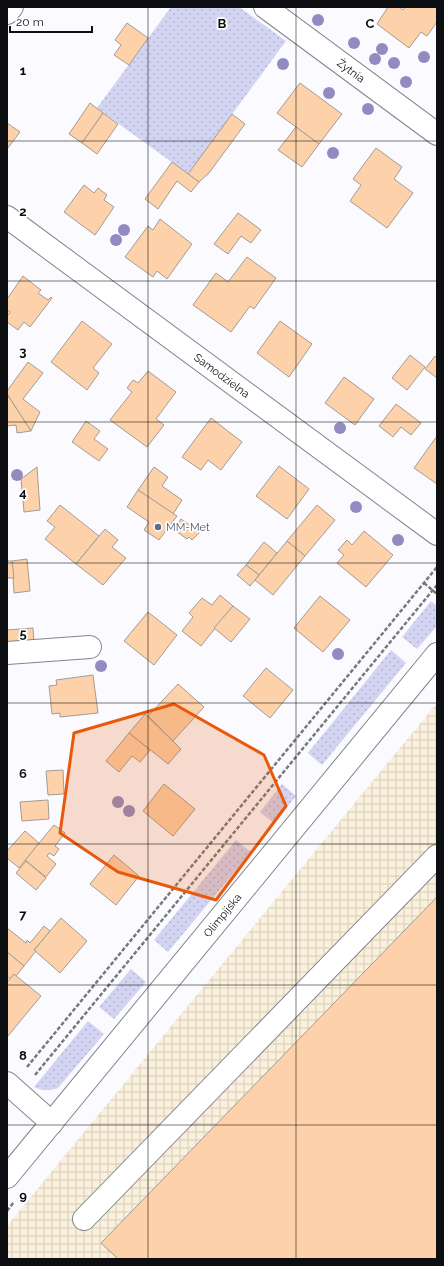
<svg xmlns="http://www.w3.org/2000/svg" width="444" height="1266" font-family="Raleway,sans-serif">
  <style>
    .industrial { fill: url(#industrial-grid) }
    .grass { fill: url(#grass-dots) }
    .building { fill: #fdd1a9; stroke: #a49c94 }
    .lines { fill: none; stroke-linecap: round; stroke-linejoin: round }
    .minor-casing { stroke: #84848e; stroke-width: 24 }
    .path { stroke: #78797d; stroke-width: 2.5; stroke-dasharray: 4 2; stroke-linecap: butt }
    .minor { stroke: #fff; stroke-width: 22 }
    .tree { fill: #928bc2 }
    .marked { fill: #e8590c; fill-opacity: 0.2; stroke: #e8590c; stroke-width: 3; stroke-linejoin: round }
    .grid { fill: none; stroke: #0d0e11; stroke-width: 1; stroke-opacity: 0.55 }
    .service-dot { fill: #5c6f8a; stroke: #fff; stroke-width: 1.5 }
    .labels { text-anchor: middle; stroke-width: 3.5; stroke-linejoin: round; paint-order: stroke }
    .street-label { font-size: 11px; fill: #0d0e11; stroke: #fff }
    .service-label { font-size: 11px; fill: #4e5e75; stroke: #fff; text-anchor: start }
    .grid-label { font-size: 13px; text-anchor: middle; font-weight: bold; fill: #0d0e11; stroke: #fff; stroke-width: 3.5; stroke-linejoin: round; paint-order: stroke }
  </style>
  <defs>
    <pattern id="industrial-grid" width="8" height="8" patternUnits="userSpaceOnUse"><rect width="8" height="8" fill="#faf0db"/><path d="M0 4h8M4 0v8" fill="none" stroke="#d5cdbb"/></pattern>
    <pattern id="grass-dots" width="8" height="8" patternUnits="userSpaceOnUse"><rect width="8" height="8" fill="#d2d4f2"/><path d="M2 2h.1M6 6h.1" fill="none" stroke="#b3b5ce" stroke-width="1.8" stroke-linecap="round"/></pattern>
  </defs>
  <rect width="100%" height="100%" fill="#fafaff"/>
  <path class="industrial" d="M437,703V1259H7V1226Z"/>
  <g class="grass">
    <path d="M171,7H239L286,41L188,174L97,108Z"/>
    <path d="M431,601L437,606V626L417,649L402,637Z"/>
    <path d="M391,650L406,663L322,765L308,753Z"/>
    <path d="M282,784L296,796L274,823L260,812Z"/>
    <path d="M236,840L251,852L168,952L154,940Z"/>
    <path d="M131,969L146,982L114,1019L99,1007Z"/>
    <path d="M88,1021L104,1034L58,1088C49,1091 43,1091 34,1087Z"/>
  </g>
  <g class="building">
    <path d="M388,7H399L403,10L405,7H437V22L427,36L421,32L409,48L377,24Z"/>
    <path d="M127,23L148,38L129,65L114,55L121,45L115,40Z"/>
    <path d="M300,83L342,114L319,144L277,113Z"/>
    <path d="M90,103L103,113L82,143L69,134Z"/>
    <path d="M103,113L118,124L97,154L82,143Z"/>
    <path d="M232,114L245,124L209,173L199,182L188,174Z"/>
    <path d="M7,123L20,132L7,149Z"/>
    <path d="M296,127L319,144L302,167L278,150Z"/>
    <path d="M376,148L402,167L394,179L413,193L387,228L350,201L361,185L353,179Z"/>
    <path d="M172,162L199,182L191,192L177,181L158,209L145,199Z"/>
    <path d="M84,185L94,193L98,188L107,195L104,200L114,207L95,235L64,212Z"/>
    <path d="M238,213L261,230L251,243L241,236L228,254L214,244Z"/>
    <path d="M160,219L192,244L167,279L157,271L153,277L125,257L148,226L153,230Z"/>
    <path d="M247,257L276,278L254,309L250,306L231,332L193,305L216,273L228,282Z"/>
    <path d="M23,276L41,290L38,293L48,300L51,297L52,298L30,327L24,322L18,330L7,322V316L10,312L7,310V299Z"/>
    <path d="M82,321L112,344L93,368L99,373L87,390L51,362Z"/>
    <path d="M280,321L312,344L289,377L257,353Z"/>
    <path d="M410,355L425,367L407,390L392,378Z"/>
    <path d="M435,356L437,358V378L425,369Z"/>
    <path d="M28,362L43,373L23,399L40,412L31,431L7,394V391Z"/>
    <path d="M148,371L176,392L156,419L164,425L147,447L110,420L132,392L127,388L133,380L138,383Z"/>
    <path d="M344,377L374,399L355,425L325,403Z"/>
    <path d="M7,394L31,431L17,433L16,425L7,426Z"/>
    <path d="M396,404L421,423L411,435L401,427L393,437L379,426Z"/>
    <path d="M211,418L242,442L221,470L208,460L201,470L182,457Z"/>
    <path d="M86,421L100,431L94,439L108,449L99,461L72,442Z"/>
    <path d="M437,436V484L414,468Z"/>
    <path d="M279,466L309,489L287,519L256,496Z"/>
    <path d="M37,467L40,510L24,512L21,479Z"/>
    <path d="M154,467L168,477L162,486L182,500L173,514L138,490Z"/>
    <path d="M138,490L177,516L159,540L144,530L149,522L127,507Z"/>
    <path d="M60,505L99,536L76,564L45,539L55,527L47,521Z"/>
    <path d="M317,505L335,520L305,556L287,541Z"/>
    <path d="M181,519L200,532L192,540L189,537L187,539L173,529Z"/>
    <path d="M105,529L118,540L112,547L126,558L103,585L76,564Z"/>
    <path d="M364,531L393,555L366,587L337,563L344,555L338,550L347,540L352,545Z"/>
    <path d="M287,541L305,556L273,595L255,580Z"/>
    <path d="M264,542L277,553L259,575L246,565Z"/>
    <path d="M27,559L30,591L14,593L12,561Z"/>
    <path d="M7,561H12L14,578H7Z"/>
    <path d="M246,565L259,575L250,586L237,575Z"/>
    <path d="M220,595L233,606L201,646L182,631L193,617L189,613L202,598L212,605Z"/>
    <path d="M320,596L350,620L323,652L294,628Z"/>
    <path d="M233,606L250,619L231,642L214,628Z"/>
    <path d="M148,612L177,635L154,665L124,641Z"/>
    <path d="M33,628L34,643L7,645V630Z"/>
    <path d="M266,668L293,690L270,718L243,696Z"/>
    <path d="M93,675L98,713L60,717V713L52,714L49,686L57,685L56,680Z"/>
    <path d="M178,684L204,707L173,741L148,716Z"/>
    <path d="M145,714L181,749L168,764L129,733Z"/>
    <path d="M129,733L150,750L140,762L132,756L119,772L106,761Z"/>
    <path d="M63,770L64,794L48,795L46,771Z"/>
    <path d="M164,784L195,809L173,836L143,811Z"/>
    <path d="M48,800L49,819L22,821L20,802Z"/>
    <path d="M54,825L65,833L55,846L59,849L54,856L49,853L47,856L56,864L46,877L25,860Z"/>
    <path d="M25,831L39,843L19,868L7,858V851Z"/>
    <path d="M114,855L139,876L116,905L90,884Z"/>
    <path d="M26,861L46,878L36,890L16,873Z"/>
    <path d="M437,897V1259H118L101,1243Z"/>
    <path d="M61,918L87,941L60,973L34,950Z"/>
    <path d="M44,926L50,931L34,950L36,951L24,966L7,952V928L26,943L27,940L30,943Z"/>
    <path d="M7,952L24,966L16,976L14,974L10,979L7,976Z"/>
    <path d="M14,974L41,996L8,1036L7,1035V982Z"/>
  </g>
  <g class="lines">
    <g class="minor-casing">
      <g id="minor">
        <path id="s1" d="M265,7L437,134"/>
        <path d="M7,13L12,7"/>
        <path id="s2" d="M7,217L437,534"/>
        <path d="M7,653L90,647"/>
        <path d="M7,1083L52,1123"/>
        <path id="s3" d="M7,1177L437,654"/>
        <path d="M84,1219L437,856"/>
      </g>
    </g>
    <g class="path">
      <path d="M424,583L437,594"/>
      <path d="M27,1067L437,567"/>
      <path d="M35,1075L437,585"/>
      <path d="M7,1211L14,1202"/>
    </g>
    <use href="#minor" class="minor"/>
  </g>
  <g class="tree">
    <circle cx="318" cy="20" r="6"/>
    <circle cx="354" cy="43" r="6"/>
    <circle cx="382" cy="49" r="6"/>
    <circle cx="424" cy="57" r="6"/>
    <circle cx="375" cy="59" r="6"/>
    <circle cx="394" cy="63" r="6"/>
    <circle cx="283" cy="64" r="6"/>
    <circle cx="406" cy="82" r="6"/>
    <circle cx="329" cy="93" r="6"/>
    <circle cx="368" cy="109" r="6"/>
    <circle cx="333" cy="153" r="6"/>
    <circle cx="124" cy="230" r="6"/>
    <circle cx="116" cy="240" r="6"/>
    <circle cx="340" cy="428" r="6"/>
    <circle cx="17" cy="475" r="6"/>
    <circle cx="356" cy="507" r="6"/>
    <circle cx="398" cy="540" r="6"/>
    <circle cx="338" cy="654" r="6"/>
    <circle cx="101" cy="666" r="6"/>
    <circle cx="118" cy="802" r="6"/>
    <circle cx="129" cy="811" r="6"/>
  </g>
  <path class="marked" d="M174,704L264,755L286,806L216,900L118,872L60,833L74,733Z"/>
  <path class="grid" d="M148,7V1259M296,7V1259M7,141H437M7,281H437M7,422H437M7,563H437M7,703H437M7,844H437M7,985H437M7,1125H437"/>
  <circle class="service-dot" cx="158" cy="527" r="4"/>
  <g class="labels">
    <g class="street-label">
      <text dy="4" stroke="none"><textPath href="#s1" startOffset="107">Żytnia</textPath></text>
      <text dy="4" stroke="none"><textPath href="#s2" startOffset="267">Samodzielna</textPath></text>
      <text dy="4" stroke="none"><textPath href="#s3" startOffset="339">Olimpijska</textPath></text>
    </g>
    <g class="service-label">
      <text x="166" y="531">MM-Met</text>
    </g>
  </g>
  <g class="grid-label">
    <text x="222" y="28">B</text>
    <text x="370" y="28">C</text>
    <text x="23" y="75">1</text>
    <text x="23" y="216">2</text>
    <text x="23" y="356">3</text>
    <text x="23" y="497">4</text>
    <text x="23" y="638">5</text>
    <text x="23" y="778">6</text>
    <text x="23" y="919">7</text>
    <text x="23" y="1060">8</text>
    <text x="23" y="1200">9</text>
  </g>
  <rect width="444" height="1266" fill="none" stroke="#0d0e11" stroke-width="16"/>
  <path d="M10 26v6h82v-6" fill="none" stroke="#0d0e11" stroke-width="2"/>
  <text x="16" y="26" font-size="12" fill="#0d0e11" stroke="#ffffff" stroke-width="3" paint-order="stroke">20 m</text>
</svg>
